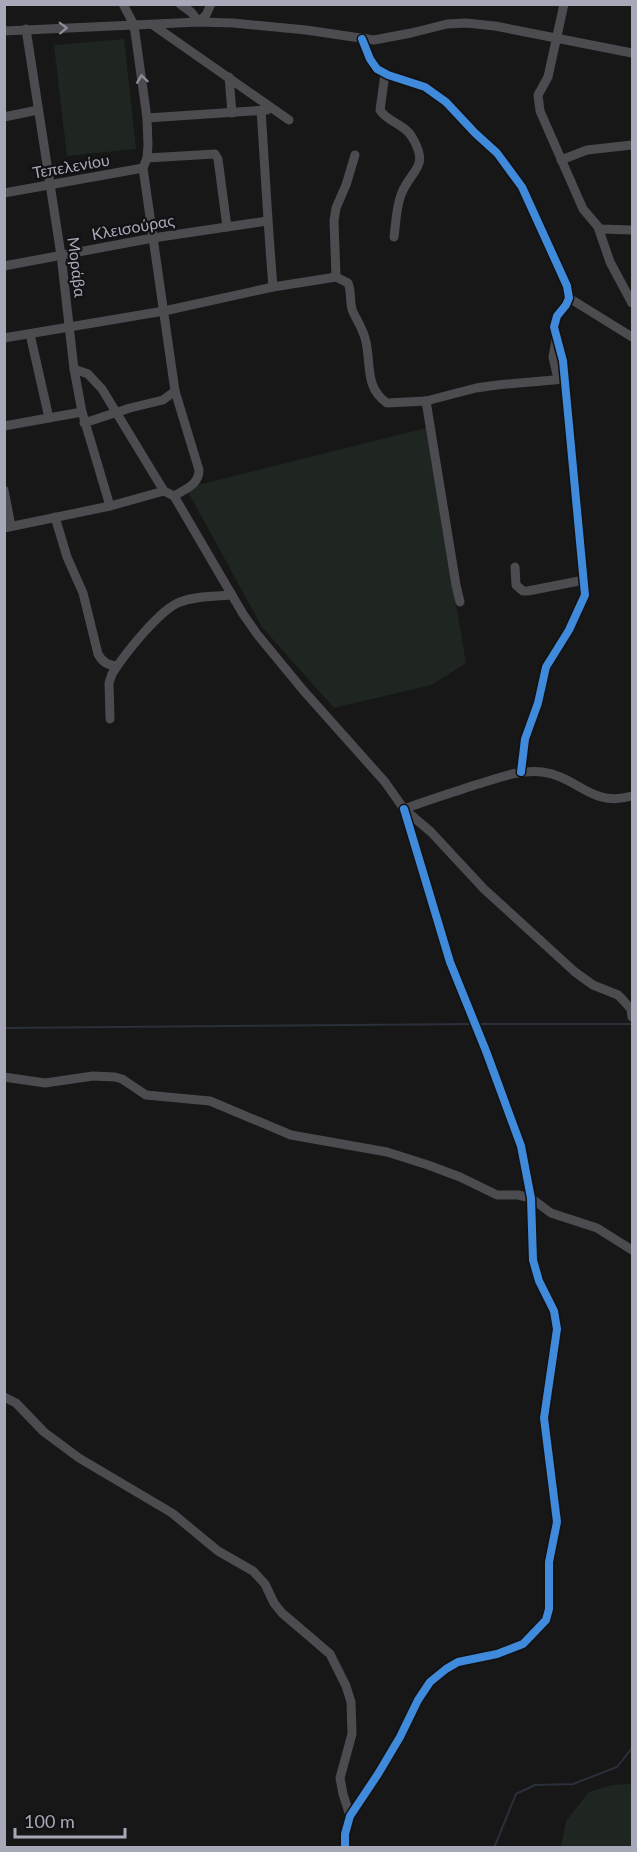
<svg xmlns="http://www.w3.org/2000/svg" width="637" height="1852" font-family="Lato,sans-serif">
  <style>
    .green { fill: #1f2621 }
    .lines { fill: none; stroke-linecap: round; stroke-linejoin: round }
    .stream { stroke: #2a2f3a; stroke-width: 2 }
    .minor { stroke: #4b4b50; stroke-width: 9 }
    .cycleway-casing { stroke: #121113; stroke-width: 11 }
    .cycleway { stroke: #408adc; stroke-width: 8 }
    .oneway { stroke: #8c8d99 }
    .labels { text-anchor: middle; stroke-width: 4.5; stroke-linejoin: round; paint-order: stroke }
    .street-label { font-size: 16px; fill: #a8a9b8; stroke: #121113 }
  </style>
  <rect width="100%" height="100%" fill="#171717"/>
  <g class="green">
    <path d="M124,39L136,149L67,156L54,45Z"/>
    <path d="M426,428L466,663L431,685L334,708L262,627L186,488Z"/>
    <path d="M629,1784L632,1785V1847H561L566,1821L589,1792L612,1785Z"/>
  </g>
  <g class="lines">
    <g class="stream">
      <path d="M478,1024H632"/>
      <path d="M4,1028L473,1024"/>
      <path d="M494,1848L516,1794L535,1785L573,1784L617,1767L632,1748"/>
    </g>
    <g class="minor">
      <path d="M180,4L191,12L199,22L206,15L211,4"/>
      <path d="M564,4L548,77L538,95L540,111L583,209L600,229L632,230"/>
      <path d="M153,25L289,120"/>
      <path d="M26,29L61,255L74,369L82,412L110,506"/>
      <path d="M4,31L199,22L233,23L306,30L374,40L411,33L447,24L466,23L495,26L632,53"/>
      <path d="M362,39L370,59L377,69L388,75L425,87L446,102L475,133L497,153L522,187L567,286L569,298L566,305L557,316L554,327L563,361L585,595L569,630L546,667L538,703L525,739L521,772"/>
      <path d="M385,74L380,110C387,122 405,124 412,137C431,169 410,169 401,195C396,208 396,223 394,237"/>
      <path d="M229,77L232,113"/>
      <path d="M261,110C265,169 268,228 273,287"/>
      <path d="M4,117L38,110"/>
      <path d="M147,118L267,110"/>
      <path d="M147,158L215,154L218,159L227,227"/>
      <path d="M561,160L587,150L632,145"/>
      <path d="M4,193L143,168"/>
      <path d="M598,227L610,262L632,303"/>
      <path d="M4,266L153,238L267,221"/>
      <path d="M336,277L334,221L336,208L346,185L355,155"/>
      <path d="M569,298L632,337"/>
      <path d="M30,334L49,418"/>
      <path d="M4,338L164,311L273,287L336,277L348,283C352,292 349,303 353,312C358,322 364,331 366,342C371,365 365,388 387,403L426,401L476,388L497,385L565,379"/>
      <path d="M556,340L553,357L558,379"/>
      <path d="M74,369L88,374L102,389L164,491"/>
      <path d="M426,401L456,585L460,602"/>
      <path d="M84,423L130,408L163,400L175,391L143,168L147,158L148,145L147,118L134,25L123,4"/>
      <path d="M4,426L82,412"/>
      <path d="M4,490L11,526"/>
      <path d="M174,496L243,614L257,634L303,690L385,782L404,809L431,832L484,889L575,972L593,985L618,995L622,999L631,1009L632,1017"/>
      <path d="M174,496C185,489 199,485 199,470L175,391"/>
      <path d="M55,517L67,557L83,593L98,654C103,663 108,665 117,666"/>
      <path d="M4,528L110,506L164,491L174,496"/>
      <path d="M515,567L516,585L523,591H528L584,580"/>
      <path d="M110,719L109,683L112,674C124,655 159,610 180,602C196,596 215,596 232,595"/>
      <path d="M404,809C428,800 451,793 475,785C496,779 519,769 542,772C578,776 590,808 632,796"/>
      <path d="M4,1077L45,1083L93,1076L115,1077L122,1079L146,1095L210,1101L291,1135L387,1152L428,1165L460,1177L497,1195H518L531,1198L551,1213L597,1228L632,1250"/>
      <path d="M4,1397L16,1403L44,1432L79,1458L172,1513L218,1551L253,1571L265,1584L274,1603L282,1613L330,1654L346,1686L351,1702L352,1734L340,1778L343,1794L350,1816"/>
      <path d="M345,1848V1834L350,1816L378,1774L400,1737L418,1700L430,1682L446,1669L458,1662L497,1654L523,1644L546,1620L549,1609V1562L557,1522L544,1418L557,1329L554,1311L539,1281L533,1260L531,1198L521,1146L486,1051L450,962L404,809"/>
    </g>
    <g class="cycleway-casing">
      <g id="cycleway">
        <path d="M362,39L370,59L377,69L388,75L425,87L446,102L475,133L497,153L522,187L567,286L569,298L566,305L557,316L554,327L563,361L585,595L569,630L546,667L538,703L525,739L521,772"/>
        <path d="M345,1848V1834L350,1816L378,1774L400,1737L418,1700L430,1682L446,1669L458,1662L497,1654L523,1644L546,1620L549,1609V1562L557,1522L544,1418L557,1329L554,1311L539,1281L533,1260L531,1198L521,1146L486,1051L450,962L404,809"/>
      </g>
    </g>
    <use href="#cycleway" class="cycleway"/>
  </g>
  <defs><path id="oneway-chevron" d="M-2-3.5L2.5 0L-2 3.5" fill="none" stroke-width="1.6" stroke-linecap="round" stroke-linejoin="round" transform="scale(1.5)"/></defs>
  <g class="oneway">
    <use href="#oneway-chevron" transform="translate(63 28) rotate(-2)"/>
    <use href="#oneway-chevron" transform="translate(142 79) rotate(-98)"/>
  </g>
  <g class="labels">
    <g class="street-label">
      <text transform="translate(71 166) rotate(-10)" y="6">Τεπελενίου</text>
      <text transform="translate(133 227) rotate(-10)" y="6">Κλεισούρας</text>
      <text transform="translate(77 267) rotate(83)" y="6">Μοράβα</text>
    </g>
  </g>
  <rect width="637" height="1852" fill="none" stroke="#a8a9b8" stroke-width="12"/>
  <path d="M15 1828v9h110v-9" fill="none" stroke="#a8a9b8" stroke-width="3"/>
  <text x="24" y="1828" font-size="18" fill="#a8a9b8" stroke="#121113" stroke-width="4.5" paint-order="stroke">100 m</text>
</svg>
